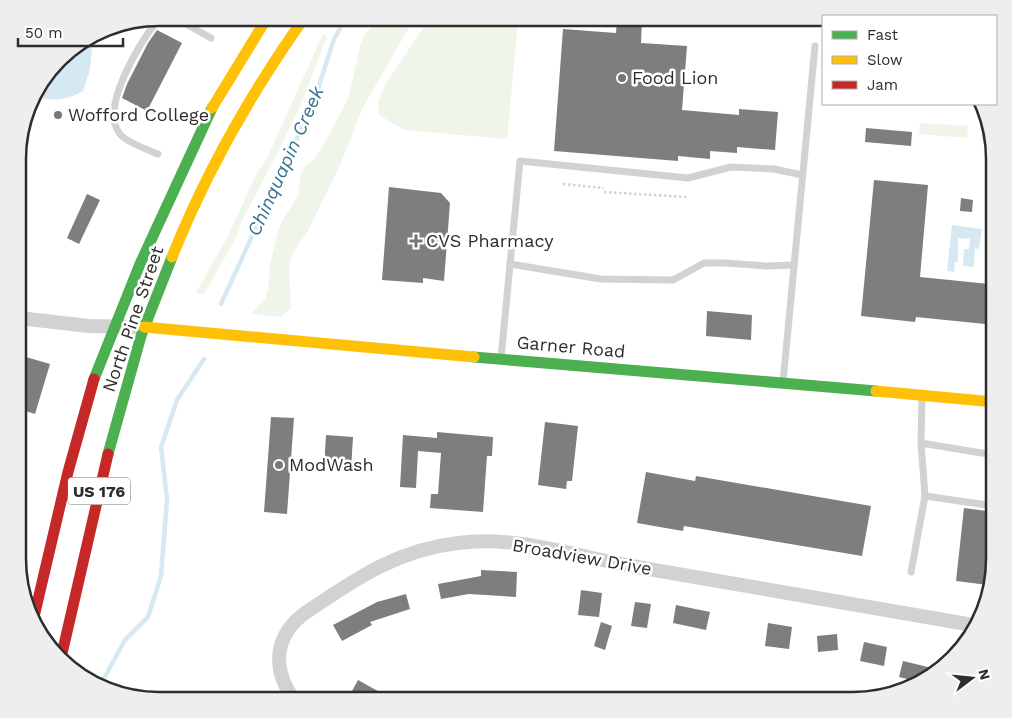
<svg xmlns="http://www.w3.org/2000/svg" width="1012" height="718" font-family="'Work Sans',sans-serif">
  <style>
    .green { fill: #f0f5ea }
    .water { fill: #d6e9f2 }
    .lines { fill: none; stroke-linecap: round; stroke-linejoin: round }
    .stream { stroke: #d6e9f2; stroke-width: 4.5 }
    .building { fill: #7e7e7e }
    .path { stroke: #d2d2d2; stroke-width: 2.5; stroke-dasharray: 2.5 2.5; stroke-linecap: butt }
    .lane { stroke: #d2d2d2; stroke-width: 7 }
    .street { stroke: #d2d2d2; stroke-width: 14 }
    .fast { stroke: #4caf50; stroke-width: 11 }
    .slow { stroke: #ffc107; stroke-width: 11 }
    .jam { stroke: #c62828; stroke-width: 11 }
    .poi-dot { fill: #767676; stroke: #fff; stroke-width: 2 }
    .labels { text-anchor: middle; stroke-width: 5; stroke-linejoin: round; paint-order: stroke }
    .shield { fill: #fff; stroke: #6c6c6c; stroke-width: 1 }
    .shield-label { font-size: 16px; font-weight: bold; fill: #2d2d2d }
    .poi-label { font-size: 18px; fill: #2d2d2d; stroke: #fff; text-anchor: start }
    .street-label { font-size: 18px; fill: #2d2d2d; stroke: #fff }
    .water-label { font-size: 19px; font-style: italic; fill: #367494; stroke: #fff }
    .rim { fill: none; stroke: #2d2d2d; stroke-width: 2.5 }
  </style>
  <rect width="100%" height="100%" fill="#fff"/>
  <g class="green">
    <path d="M380,18H414V19L363,107L341,163L308,231L294,251L289,265L291,308L281,317L251,314L265,299L268,289L270,265L278,231L282,221L298,196L301,175L305,166L314,160L323,146L348,99L360,47L363,37Z"/>
    <path d="M430,18H496L518,22L507,139L404,130L379,115L378,103L386,83Z"/>
    <path d="M324,34L327,37L301,104L284,140L242,221L235,240L204,294H198L197,291L228,236L256,175L267,158L322,36Z"/>
    <path d="M920,123L968,126L967,138L919,134Z"/>
    <path d="M982,127L988,128L991,140L981,139Z"/>
  </g>
  <g class="water">
    <path d="M93,37L90,70L83,91C65,101 53,101 34,97L36,89L66,53Z"/>
    <path d="M952,225L982,229L979,249L975,248L974,267L963,266L964,249H969L970,239L958,238V262H955L954,272L947,271Z"/>
  </g>
  <g class="lines">
    <g class="stream">
      <path d="M221,304L314,101L334,39L346,18"/>
      <path d="M102,682L125,640L148,617L161,576L167,499L161,447L177,400L204,359"/>
    </g>
  </g>
  <g class="building">
    <path d="M617,19L642,21L641,43L687,46L682,110L739,115V109L778,112L775,150L737,147V153L710,151V159L678,156V161L554,151L563,29L616,33Z"/>
    <path d="M157,30L182,43L147,111L122,98L127,84L148,43Z"/>
    <path d="M866,128L912,132L911,146L865,142Z"/>
    <path d="M874,180L928,185L920,277L989,284L985,324L916,317L915,322L861,316Z"/>
    <path d="M389,187L441,193L450,203L444,281L423,278V283L382,280Z"/>
    <path d="M87,194L100,200L79,244L67,238Z"/>
    <path d="M961,198L973,200L972,212L960,211Z"/>
    <path d="M707,311L752,315L751,340L706,336Z"/>
    <path d="M19,355L50,364L35,414L19,409Z"/>
    <path d="M271,417L294,418L287,514L264,512Z"/>
    <path d="M545,422L578,426L572,481H567L566,489L538,485Z"/>
    <path d="M437,432L493,437L492,456H487L483,512L430,508L431,494H438L441,453L418,451L416,488L400,487L403,435L437,438Z"/>
    <path d="M326,435L353,437L351,470L324,468Z"/>
    <path d="M646,472L695,481L696,476L871,506L862,556L684,526L683,531L637,523Z"/>
    <path d="M964,508L994,512V568L988,585L956,581Z"/>
    <path d="M481,570L517,572L516,597L469,594L441,599L438,584L481,576Z"/>
    <path d="M581,590L602,593L599,617L578,615Z"/>
    <path d="M406,594L410,609L370,622L372,625L342,641L333,625L377,602Z"/>
    <path d="M635,602L651,604L647,628L631,626Z"/>
    <path d="M676,605L710,612L706,630L673,623Z"/>
    <path d="M601,622L612,626L605,650L594,646Z"/>
    <path d="M768,623L792,627L789,649L765,646Z"/>
    <path d="M837,634L838,650L818,652L817,636Z"/>
    <path d="M864,642L887,647L884,666L860,661Z"/>
    <path d="M903,661L936,669L920,682L899,677Z"/>
    <path d="M358,680L394,700H347Z"/>
  </g>
  <g class="lines">
    <g class="path">
      <path d="M563,184L604,188"/>
      <path d="M604,192L687,197"/>
    </g>
    <g class="lane">
      <path d="M175,18L211,38"/>
      <path d="M158,154C148,150 126,142 120,134C98,108 142,40 159,18"/>
      <path d="M510,264L601,279L673,280L704,263H725L766,266L794,265"/>
      <path d="M501,358L520,161L688,178L731,167L774,169L802,175"/>
      <path d="M783,382L815,46"/>
      <path d="M922,396L921,443L994,455"/>
      <path d="M921,443L925,496L994,506"/>
      <path d="M911,572L925,496"/>
    </g>
    <g class="street">
      <path d="M19,318L89,326L144,327"/>
      <path d="M294,700C271,668 274,634 308,611C357,578 397,550 458,543C516,535 575,556 631,566C745,586 859,605 973,625"/>
    </g>
    <g class="fast">
      <path d="M474,357L876,391"/>
      <path d="M94,379L140,264L212,108"/>
      <path d="M108,454L141,336L172,257"/>
    </g>
    <g class="slow">
      <path d="M212,108L267,18"/>
      <path d="M172,257C206,172 251,93 304,18"/>
      <path d="M144,327L474,357"/>
      <path d="M876,391L994,402"/>
    </g>
    <g class="jam">
      <path d="M33,621L68,472L94,379"/>
      <path d="M61,658L108,454"/>
    </g>
  </g>
  <g class="poi-dot">
    <circle cx="622" cy="78" r="5"/>
    <circle cx="58" cy="115" r="5"/>
    <path d="M413.5 233.5h5v5h5v5h-5v5h-5v-5h-5v-5h5z"/>
    <circle cx="279" cy="465" r="5"/>
  </g>
  <g class="labels">
    <rect class="shield" x="68" y="477.5" width="62" height="27" rx="4"/>
    <g class="shield-label">
      <text x="99" y="497">US 176</text>
    </g>
    <g class="poi-label">
      <text x="632" y="84">Food Lion</text>
      <text x="68" y="121">Wofford College</text>
      <text x="426" y="247">CVS Pharmacy</text>
      <text x="289" y="471">ModWash</text>
    </g>
    <g class="street-label">
      <text transform="translate(133 319) rotate(-71)" y="6">North Pine Street</text>
      <text transform="translate(571 347) rotate(5)" y="6">Garner Road</text>
      <text transform="translate(582 557) rotate(10)" y="6">Broadview Drive</text>
    </g>
    <g class="water-label">
      <text transform="translate(285 161) rotate(-66)" y="7">Chinquapin Creek</text>
    </g>
  </g>
  <path d="M0 0H1012V718H0ZM159 26H853A133 133 0 0 1 986 159V559A133 133 0 0 1 853 692H159A133 133 0 0 1 26 559V159A133 133 0 0 1 159 26Z" fill="#eee" fill-rule="evenodd"/>
  <path class="rim" d="M159 26H853A133 133 0 0 1 986 159V559A133 133 0 0 1 853 692H159A133 133 0 0 1 26 559V159A133 133 0 0 1 159 26Z"/>
  <rect x="822" y="15" width="175" height="90" fill="#ffffff" stroke="#ababab"/>
  <rect x="832" y="31" width="25" height="8" fill="#4caf50" stroke="#ababab"/>
  <text x="867" y="40" font-size="15" fill="#2d2d2d">Fast</text>
  <rect x="832" y="56" width="25" height="8" fill="#ffc107" stroke="#ababab"/>
  <text x="867" y="65" font-size="15" fill="#2d2d2d">Slow</text>
  <rect x="832" y="81" width="25" height="8" fill="#c62828" stroke="#ababab"/>
  <text x="867" y="90" font-size="15" fill="#2d2d2d">Jam</text>
  <g transform="translate(972 678) rotate(74)" stroke="#ffffff" stroke-width="4" paint-order="stroke">
  <path d="M0-4L9 19L0 12L-9 19Z" fill="#2d2d2d"/>
  <text y="-8" font-size="14" font-weight="bold" text-anchor="middle" fill="#2d2d2d">N</text>
  </g>
  <path d="M18 38v8h105v-8" fill="none" stroke="#2d2d2d" stroke-width="2.5"/>
  <text x="25" y="38" font-size="15" fill="#2d2d2d" stroke="#ffffff" stroke-width="4" paint-order="stroke">50 m</text>
</svg>
